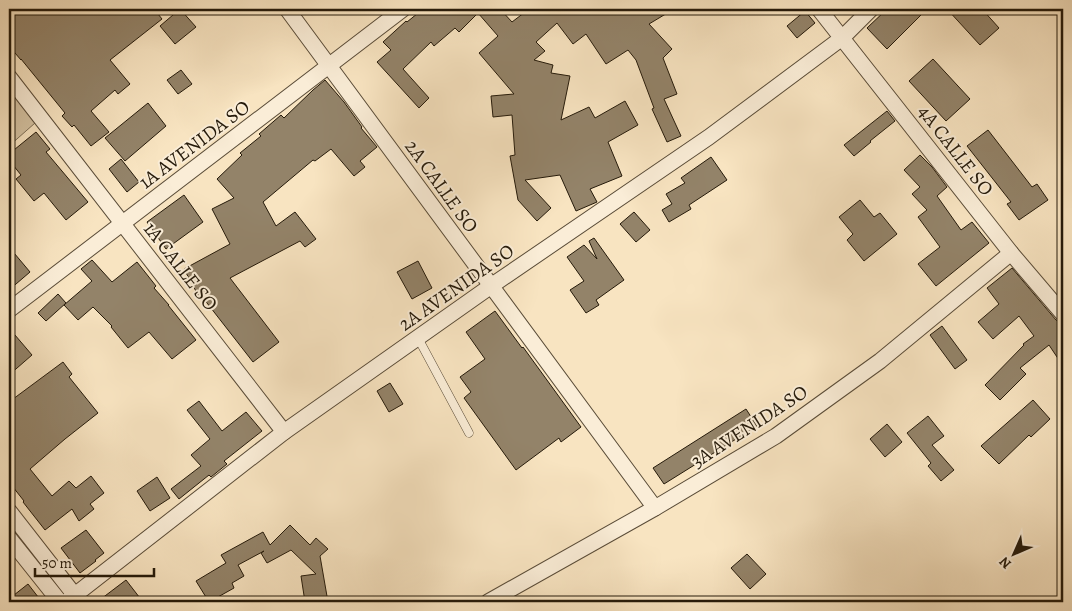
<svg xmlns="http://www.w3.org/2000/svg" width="1072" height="611" font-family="Alegreya,serif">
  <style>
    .green { fill: #d4c2a2; stroke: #7c6e56 }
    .building { fill: #938369; stroke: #251a0a }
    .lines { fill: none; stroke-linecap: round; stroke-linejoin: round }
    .service-casing { stroke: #5a4c38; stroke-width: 9 }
    .minor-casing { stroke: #5a4c38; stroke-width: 17 }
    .service { stroke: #faedd7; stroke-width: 8 }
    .minor { stroke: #faedd7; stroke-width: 15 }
    .labels { text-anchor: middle; stroke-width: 4; stroke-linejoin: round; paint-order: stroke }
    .street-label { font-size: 20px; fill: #251a0a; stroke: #faedd7 }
  </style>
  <rect width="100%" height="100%" fill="#f8e4c1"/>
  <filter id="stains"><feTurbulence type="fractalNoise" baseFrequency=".004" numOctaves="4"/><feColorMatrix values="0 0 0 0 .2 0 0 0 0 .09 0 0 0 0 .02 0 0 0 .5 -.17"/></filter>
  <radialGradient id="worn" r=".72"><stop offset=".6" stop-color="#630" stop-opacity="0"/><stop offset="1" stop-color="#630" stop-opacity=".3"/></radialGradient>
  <path class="green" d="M9,85L35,123L9,146Z"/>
  <g class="building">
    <path d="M9,9H154L162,19L110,60L130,84L118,94L115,90L91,111L109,132L91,146L74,125L72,127L62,116L65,113L21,59V60L9,46Z"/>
    <path d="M180,9L196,27L175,44L160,26Z"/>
    <path d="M423,9H500L512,22L529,9H674L649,24L672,49L663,58L677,94L664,99L681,136L667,142L652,109L654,108L636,60L628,50L606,64L586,34L573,44L557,23L536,42L545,51L534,60L553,65L551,73L570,76L561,120L589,107L595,118L625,101L638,125L608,142L622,176L590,189L597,202L576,211L560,175L525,180L551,208L537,221L518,200L510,156L515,155L512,115L493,117L491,96L514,94L479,53L498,36L478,13L459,32L455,28L434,46L431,42L403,69L429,98L419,108L377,62L391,50L383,42L406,21L407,22Z"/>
    <path d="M887,9H927L887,49L867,28Z"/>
    <path d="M947,9H982L999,28L980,45Z"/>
    <path d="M805,11L815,23L797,38L787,26Z"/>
    <path d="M933,59L970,99L946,121L909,81Z"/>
    <path d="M181,70L192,84L178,94L167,80Z"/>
    <path d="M325,80L344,102L362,127L361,128L377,147L360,161L365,167L354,176L331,149L315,161L313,160L263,202L276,226L295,212L316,239L305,247L300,241L230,278L279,342L253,362L200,294L198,295L184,269L230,244L212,209L234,198L217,179L242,155L240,153L261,136L259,134L281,115L284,118L313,90Z"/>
    <path d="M148,103L166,126L125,161L105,138Z"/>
    <path d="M887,111L895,121L870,141L871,142L854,156L844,145Z"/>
    <path d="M988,130L1032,187L1037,184L1048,200L1019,220L1007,204L1011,202L967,146Z"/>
    <path d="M36,132L50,149L46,152L88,202L66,220L44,193L34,201L16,179L21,175L9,160V154Z"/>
    <path d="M920,155L932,167L947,187L937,196L961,230L972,222L989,243L936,286L918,264L940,247L918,217L927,210L912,194L920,187L904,170Z"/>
    <path d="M711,157L727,180L689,205L691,209L669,222L662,210L672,204L666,194L685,183L681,178Z"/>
    <path d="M121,159L139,182L127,192L109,169Z"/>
    <path d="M184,195L203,222L166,249L147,222Z"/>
    <path d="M860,200L874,217L880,213L897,234L864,261L847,240L853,234L839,217Z"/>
    <path d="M634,212L650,230L636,242L620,224Z"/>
    <path d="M594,238L624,280L596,300L599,305L586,313L570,290L584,281L567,257L584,245L597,259L589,241Z"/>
    <path d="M9,247L30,272L9,290Z"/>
    <path d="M92,260L112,282L137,262L156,286L154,288L169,305H168L196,340L172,359L149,332L128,348L111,327L112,326L93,307L78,320L64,305L92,281L81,269Z"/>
    <path d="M418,261L432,288L412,299L397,272Z"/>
    <path d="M1012,268L1056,320L1063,325V366L1049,345L1020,368L1026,374L1000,400L985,385L1024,345L1023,344L1034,336L1019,316L993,339L978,322L999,304L987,288Z"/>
    <path d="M58,294L66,303L46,321L38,313Z"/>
    <path d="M495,311L522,348L523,347L581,427L561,442L559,438L516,470L464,398L471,392L460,377L485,359L466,332Z"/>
    <path d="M942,326L967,360L955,369L930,335Z"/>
    <path d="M9,328L32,355L9,375Z"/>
    <path d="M63,362L72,374L69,377L98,413L65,439L30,469L52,496L69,481L76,488L91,476L104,493L90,504L94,509L79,521L72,509L45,530L23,502L24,501L9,482V402Z"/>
    <path d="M390,383L403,404L389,412L377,391Z"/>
    <path d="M1033,400L1050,419L1031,437L1029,435L999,464L981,446Z"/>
    <path d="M199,401L222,431L246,412L262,431L224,461L227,464L211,477L209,475L179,499L171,489L201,466L191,455L210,439L187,410Z"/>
    <path d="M746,409L757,426L664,484L653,468Z"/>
    <path d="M928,416L944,436L932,445L954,470L941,481L928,466L931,463L907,433Z"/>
    <path d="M887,424L902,442L885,457L870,439Z"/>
    <path d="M157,477L170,498L150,511L137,491Z"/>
    <path d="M290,525L310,545L316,538L328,549L320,556L328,602H305L301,576L316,574L291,550L267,563L261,553L264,551L238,565L244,576L232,583L234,588L209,602L196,581L226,563L221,555L263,532L270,545Z"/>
    <path d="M86,530L104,553L95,560L96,561L80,573L61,548Z"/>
    <path d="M747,554L766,574L750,589L731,568Z"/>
    <path d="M126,580L143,602H97Z"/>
    <path d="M28,584L42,602H9V599Z"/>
  </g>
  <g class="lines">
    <g class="service-casing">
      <path id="service" d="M418,338L469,433"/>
    </g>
    <g class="minor-casing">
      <g id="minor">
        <path d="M287,9L655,508"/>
        <path d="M819,9L1011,253L1063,314"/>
        <path d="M9,77L284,432"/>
        <path d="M9,310L403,9"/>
        <path d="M9,511L80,602"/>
        <path d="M9,538L60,602"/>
        <path d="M66,602L284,432L491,286L709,137L842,38L871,9"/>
        <path d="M488,602L655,508L776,436L880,361L1011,253"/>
      </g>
    </g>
    <use href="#service" class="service"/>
    <use href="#minor" class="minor"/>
  </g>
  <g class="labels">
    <g class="street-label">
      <text transform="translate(194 144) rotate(-37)" y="7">1A AVENIDA SO</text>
      <text transform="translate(956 150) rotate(52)" y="7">4A CALLE SO</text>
      <text transform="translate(442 186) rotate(54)" y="7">2A CALLE SO</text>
      <text transform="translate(181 266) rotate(52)" y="7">1A CALLE SO</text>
      <text transform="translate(456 287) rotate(-35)" y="7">2A AVENIDA SO</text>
      <text transform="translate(749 426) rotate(-33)" y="7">3A AVENIDA SO</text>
    </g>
  </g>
  <rect width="1072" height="611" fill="none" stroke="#f8e4c1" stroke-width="30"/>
  <rect x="10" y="10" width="1052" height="591" fill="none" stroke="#251a0a" stroke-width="2.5"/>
  <rect x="15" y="15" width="1042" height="581" fill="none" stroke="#251a0a"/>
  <g transform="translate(1014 554) rotate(225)" stroke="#faedd7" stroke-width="4" paint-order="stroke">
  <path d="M0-4L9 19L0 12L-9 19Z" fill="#251a0a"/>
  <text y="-8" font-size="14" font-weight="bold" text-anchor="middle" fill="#251a0a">N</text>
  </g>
  <path d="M35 568v8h119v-8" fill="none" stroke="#251a0a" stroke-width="2.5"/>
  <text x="42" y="568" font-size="15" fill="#251a0a" stroke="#faedd7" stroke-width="4" paint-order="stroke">50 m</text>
  <rect width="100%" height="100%" filter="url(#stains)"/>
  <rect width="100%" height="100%" fill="url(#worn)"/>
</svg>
